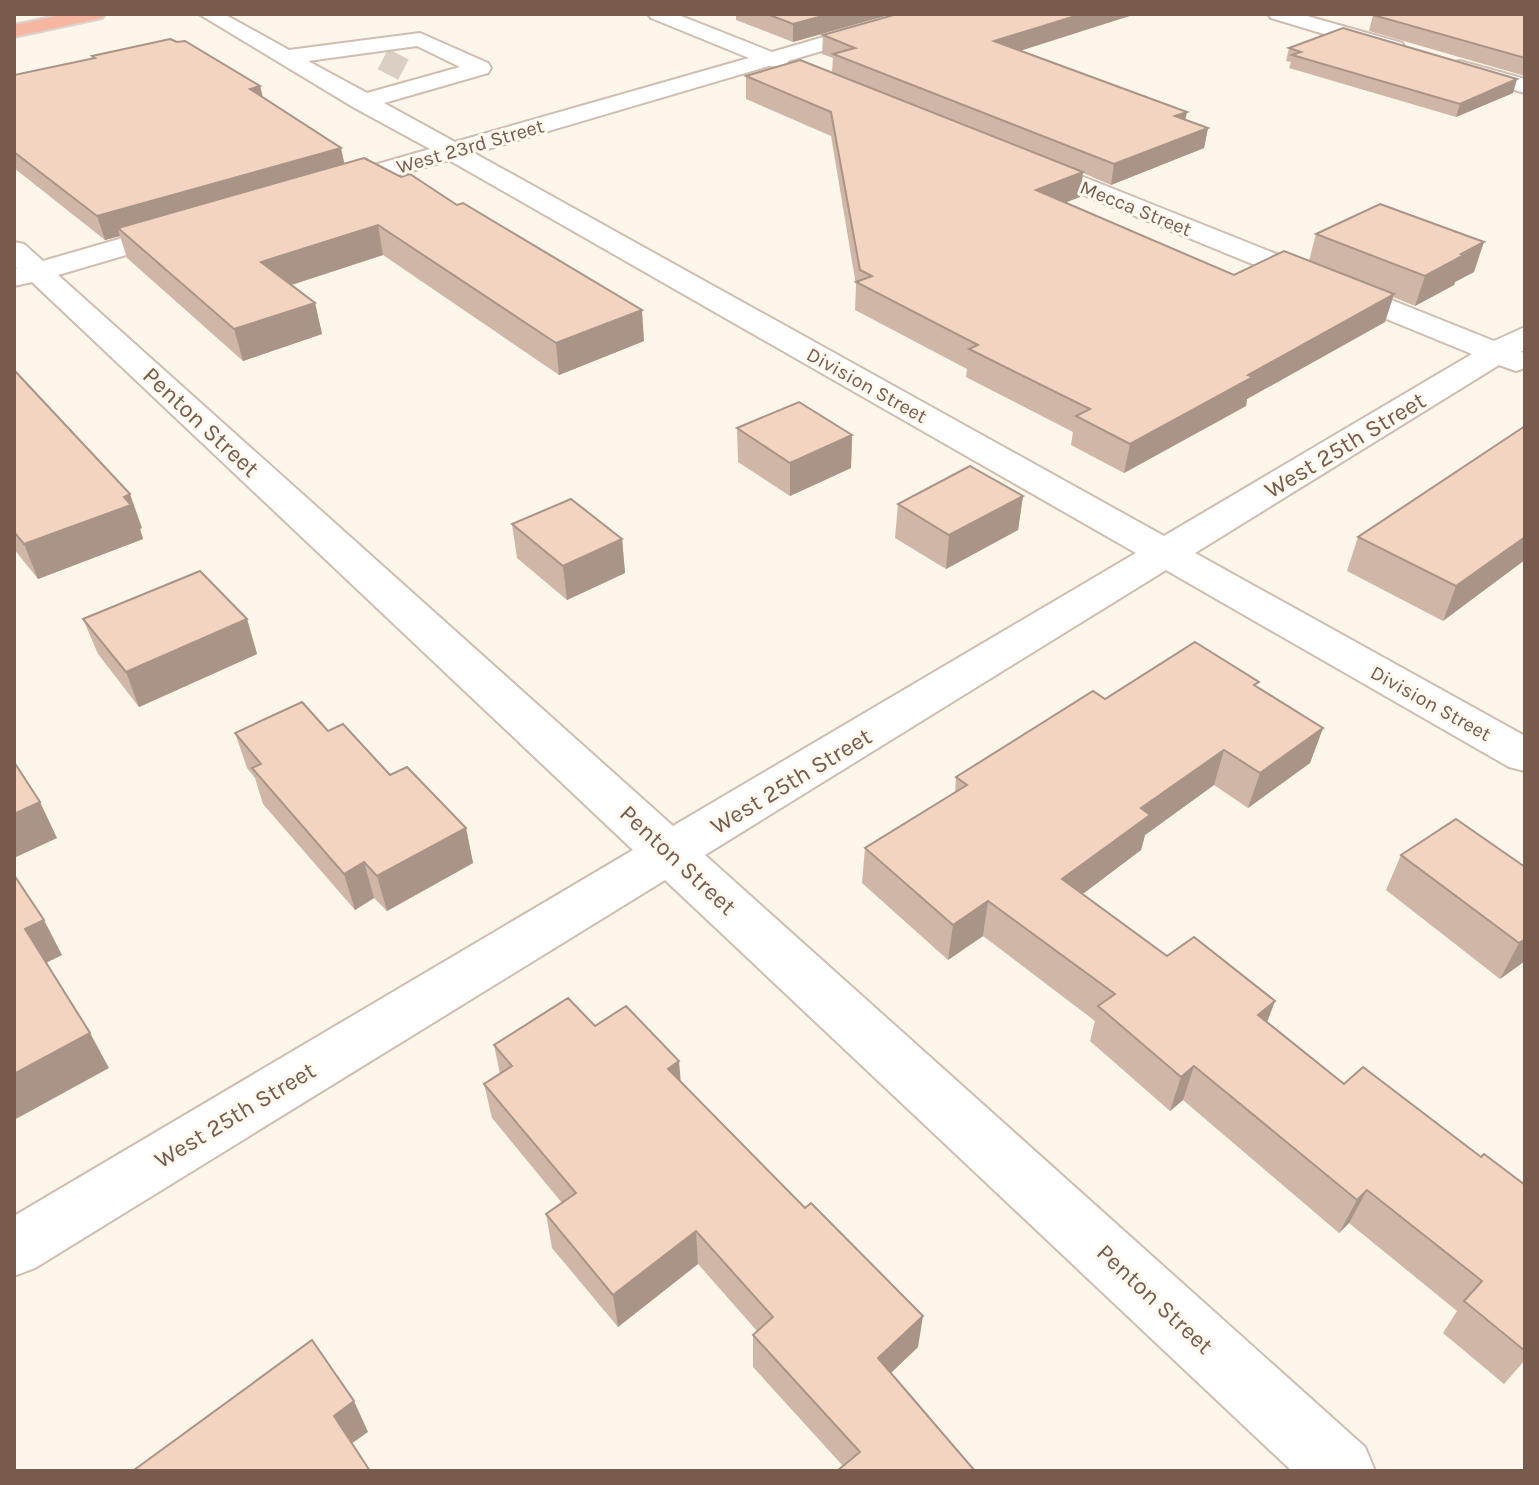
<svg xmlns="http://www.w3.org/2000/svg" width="1539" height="1485" font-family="Karla,sans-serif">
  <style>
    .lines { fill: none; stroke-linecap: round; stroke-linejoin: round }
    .minor-tunnel { stroke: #dbcec3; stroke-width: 23; stroke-dasharray: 23 11; stroke-linecap: butt }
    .minor-casing { stroke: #cfbdaf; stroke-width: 4 }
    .highway-casing { stroke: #dcd4d1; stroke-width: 4 }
    .minor { fill: #fff; fill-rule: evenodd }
    .highway { fill: #f6b7a2; fill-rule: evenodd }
    .wall { fill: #d0b6a6 }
    .shaded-wall { fill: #a99487 }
    .building { fill: #f2d4c1; stroke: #a99487; stroke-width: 2 }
    .labels { text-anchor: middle; stroke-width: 6; stroke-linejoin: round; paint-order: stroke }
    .far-street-label { font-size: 20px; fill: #785b4d; stroke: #fff9f0 }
    .street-label { font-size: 24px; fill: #785b4d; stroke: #fff9f0 }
  </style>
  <rect width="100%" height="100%" fill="#fcf5ea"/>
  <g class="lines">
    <path class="minor-tunnel" d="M383,59L406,71"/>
    <g class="minor-casing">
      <g id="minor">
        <path d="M199,14H224L289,50L420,33L488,63L491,68L488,73L384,103L455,142L749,58L651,18L648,14H676L772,52L903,14H936L933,18L788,61L786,67L769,66L474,153L1164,536L1472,354L1018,168L1014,163L1018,158H1036L1494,341L1525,327V349L1521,352L1525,353V368L1516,371L1499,365L1195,553L1525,736V771L1509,767L1166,570L705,855L1365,1447L1375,1471H1292L665,880L35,1268L14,1276V1216L633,850L32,282L14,286V269L17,268L14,265V242L24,244L43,261L171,224L181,222L191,224L195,230L191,236L58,275L673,826L1136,553L449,160L340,192H322L318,186L322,180L430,149L353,107ZM417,46L460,67L367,93L308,61Z"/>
        <path d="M1268,14H1300L1402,43L1405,48L1394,55L1271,18Z"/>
        <path d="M1460,61L1525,79V93L1452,73L1449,68L1452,63Z"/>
      </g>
    </g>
    <g class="highway-casing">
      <path id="highway" d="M65,14H105L102,18L14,37V25Z"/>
    </g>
    <use href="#minor" class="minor"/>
    <use href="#highway" class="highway"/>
  </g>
  <g class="wall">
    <path d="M736,14H892L793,42L736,20Z"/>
    <path d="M1525,14V76L1369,31L1373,15Z"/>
    <path d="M823,35L1020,51L1186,120L1208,128L1204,148L1111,185L1083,173L1080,197L1066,202L1234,275L1309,261L1316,234L1474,272L1455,282L1454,285L1415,306L1393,297L1385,322L1247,399L1246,406L1124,473L1071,445L1073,432L966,377L967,369L855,310L856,285L831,136L746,99V76L832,72L833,58L822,54Z"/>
    <path d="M1289,48L1517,79L1513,93L1456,117L1289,68L1291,62L1286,61Z"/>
    <path d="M92,56L260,86L263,97L344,164L644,341L559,375L383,255L292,285L315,303L322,334L243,361L127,258L120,236L105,240L14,168V75L92,59Z"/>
    <path d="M14,370L142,528L140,529L143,539L38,579L14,549Z"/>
    <path d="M1525,426L1443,621L1347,571L1358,537Z"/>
    <path d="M737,428L852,435L851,468L790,496L738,462Z"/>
    <path d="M1023,496L1018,530L946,569L895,538L898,504Z"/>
    <path d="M512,524L622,539L625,573L567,600L517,558Z"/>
    <path d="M83,619H247L257,654L139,707L98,654Z"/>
    <path d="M1258,687L1323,728L1310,763L1248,808L1214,785L1145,835L1141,850L1082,894L1167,956L1275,1001L1267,1022L1344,1084L1481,1157L1525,1185V1360L1504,1384L1443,1333L1457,1311L1349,1223L1339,1233L1183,1100L1170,1111L1090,1041L1095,1021L983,936L948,960L862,883L865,848L955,793L956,777L1105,699Z"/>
    <path d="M328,731L466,828L473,863L387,911L374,898L355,910L263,804L255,778L247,768L235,733Z"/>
    <path d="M1401,855L1525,867V961L1500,979L1386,890Z"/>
    <path d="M595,1026L681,1081L918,1347L891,1373L975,1471L843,1466L753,1367V1335L757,1331L698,1264L618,1327L552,1248L546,1214L562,1203L492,1118L484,1084L500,1074L494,1045Z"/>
  </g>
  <g class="shaded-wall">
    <path d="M830,14H892L793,42V24Z"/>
    <path d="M1082,14H1136L992,60L994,41Z"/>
    <path d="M1517,79L1513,93L1456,117L1460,104Z"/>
    <path d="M260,86L265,108L250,89Z"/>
    <path d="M1187,112L1183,131L1175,116Z"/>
    <path d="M1208,128L1204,148L1111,185L1114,164Z"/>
    <path d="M341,148L346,171L118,228L120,236L105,240L97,216Z"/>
    <path d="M1083,172L1080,197L1033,215L1036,190Z"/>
    <path d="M378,225L383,255L269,292L261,262Z"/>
    <path d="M1484,242L1474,272L1455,282L1454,285L1415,306L1425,276Z"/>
    <path d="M1394,294L1385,322L1247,399L1246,406L1124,473L1130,444L1248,375Z"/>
    <path d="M315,303L322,334L243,361L234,329Z"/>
    <path d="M642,310L644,341L559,375L556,343Z"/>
    <path d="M852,435L851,468L790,496V463Z"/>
    <path d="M130,494L142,528L140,529L143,539L38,579L24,544Z"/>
    <path d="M1023,496L1018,530L946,569L949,535Z"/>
    <path d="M1525,537V560L1443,621L1456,586Z"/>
    <path d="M622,539L625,573L567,600L563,566Z"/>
    <path d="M247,619L257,654L139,707L126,672Z"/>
    <path d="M1323,728L1310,763L1248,808L1260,773Z"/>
    <path d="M1224,750L1214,785L1145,835L1141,850L1055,915L1062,879L1141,808Z"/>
    <path d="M40,802L57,838L14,858V814Z"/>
    <path d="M466,828L473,863L387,911L377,876Z"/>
    <path d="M364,862L374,898L355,910L344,874Z"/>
    <path d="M988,901L983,936L948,960L953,925Z"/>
    <path d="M44,920L62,955L44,964L25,929Z"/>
    <path d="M1525,939V961L1500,979L1519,943Z"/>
    <path d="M1275,1001L1262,1035L1258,1015Z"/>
    <path d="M90,1033L109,1068L14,1120V1074Z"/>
    <path d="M679,1061L682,1096L668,1069Z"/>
    <path d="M1194,1066L1183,1100L1170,1111L1181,1077Z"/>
    <path d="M1367,1190L1349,1223L1339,1233L1357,1200Z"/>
    <path d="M696,1231L698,1264L618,1327L613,1295Z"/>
    <path d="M923,1316L918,1347L874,1389L878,1358Z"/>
    <path d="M354,1401L368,1432L348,1446L334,1416Z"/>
  </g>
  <g class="building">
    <path d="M767,14H830L793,24Z"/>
    <path d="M897,14H1082L994,41L1187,112L1175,116L1208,128L1114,164L833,54L855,48L823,35Z"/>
    <path d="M1376,14H1525V58L1373,15Z"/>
    <path d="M1343,28L1517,79L1460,104L1292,55L1301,52L1289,48Z"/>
    <path d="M170,39L177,42L185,41L260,86L250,89L341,148L97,216L14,152V75L95,58L92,56Z"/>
    <path d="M800,60L1083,172L1036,190L1234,275L1284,251L1394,294L1248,375L1253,377L1130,444L1076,416L1090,409L969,349L978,345L856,282L872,276L860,270L831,112L746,76Z"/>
    <path d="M364,158L401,177L410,174L457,205L463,203L642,310L556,343L378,225L261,262L315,303L234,329L118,228Z"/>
    <path d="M1380,204L1484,242L1461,254L1464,255L1425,276L1316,234Z"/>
    <path d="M14,370L130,494L124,497L131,505L24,544L14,532Z"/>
    <path d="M799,402L852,435L790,463L737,428Z"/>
    <path d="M1525,426V537L1456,586L1358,537Z"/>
    <path d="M970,466L1023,496L949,535L898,504Z"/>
    <path d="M571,499L622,539L563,566L512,524Z"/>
    <path d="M200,571L247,619L126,672L83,619Z"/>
    <path d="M1195,642L1259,682L1254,685L1323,728L1260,773L1224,750L1141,808L1150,815L1062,879L1167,956L1194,937L1275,1001L1258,1015L1344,1084L1363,1067L1481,1157L1484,1154L1525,1185V1351L1464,1301L1482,1281L1367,1190L1357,1200L1194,1066L1181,1077L1098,1006L1115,994L988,901L953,925L865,848L967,785L956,777L1093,691L1105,699Z"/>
    <path d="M302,702L328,731L343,724L390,775L407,767L466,828L377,876L364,862L344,874L252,768L261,764L235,733Z"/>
    <path d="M14,762L40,802L14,814Z"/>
    <path d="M1456,819L1525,867V939L1519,943L1401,855Z"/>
    <path d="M14,875L44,920L25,929L90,1033L14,1074Z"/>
    <path d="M568,998L595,1026L626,1006L679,1061L668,1069L805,1208L811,1203L923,1316L878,1358L975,1471H837L860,1452L753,1335L773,1317L696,1231L613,1295L546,1214L576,1193L484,1084L512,1066L494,1045Z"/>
    <path d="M312,1340L354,1401L334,1416L370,1471H134V1470Z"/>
  </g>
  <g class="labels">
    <g class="far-street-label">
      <text transform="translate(470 146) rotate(-16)" y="7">West 23rd Street</text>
      <text transform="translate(1136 208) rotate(22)" y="7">Mecca Street</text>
      <text transform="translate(867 385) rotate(29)" y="7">Division Street</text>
      <text transform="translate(1431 703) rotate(29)" y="7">Division Street</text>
    </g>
    <g class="street-label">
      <text transform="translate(201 422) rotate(43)" y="8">Penton Street</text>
      <text transform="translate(1345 445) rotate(-31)" y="8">West 25th Street</text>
      <text transform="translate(791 781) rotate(-31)" y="8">West 25th Street</text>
      <text transform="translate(678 860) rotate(43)" y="8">Penton Street</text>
      <text transform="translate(235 1115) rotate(-31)" y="8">West 25th Street</text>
      <text transform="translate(1155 1299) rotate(43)" y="8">Penton Street</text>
    </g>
  </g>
  <rect width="1539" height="1485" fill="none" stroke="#785b4d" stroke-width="32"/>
</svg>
